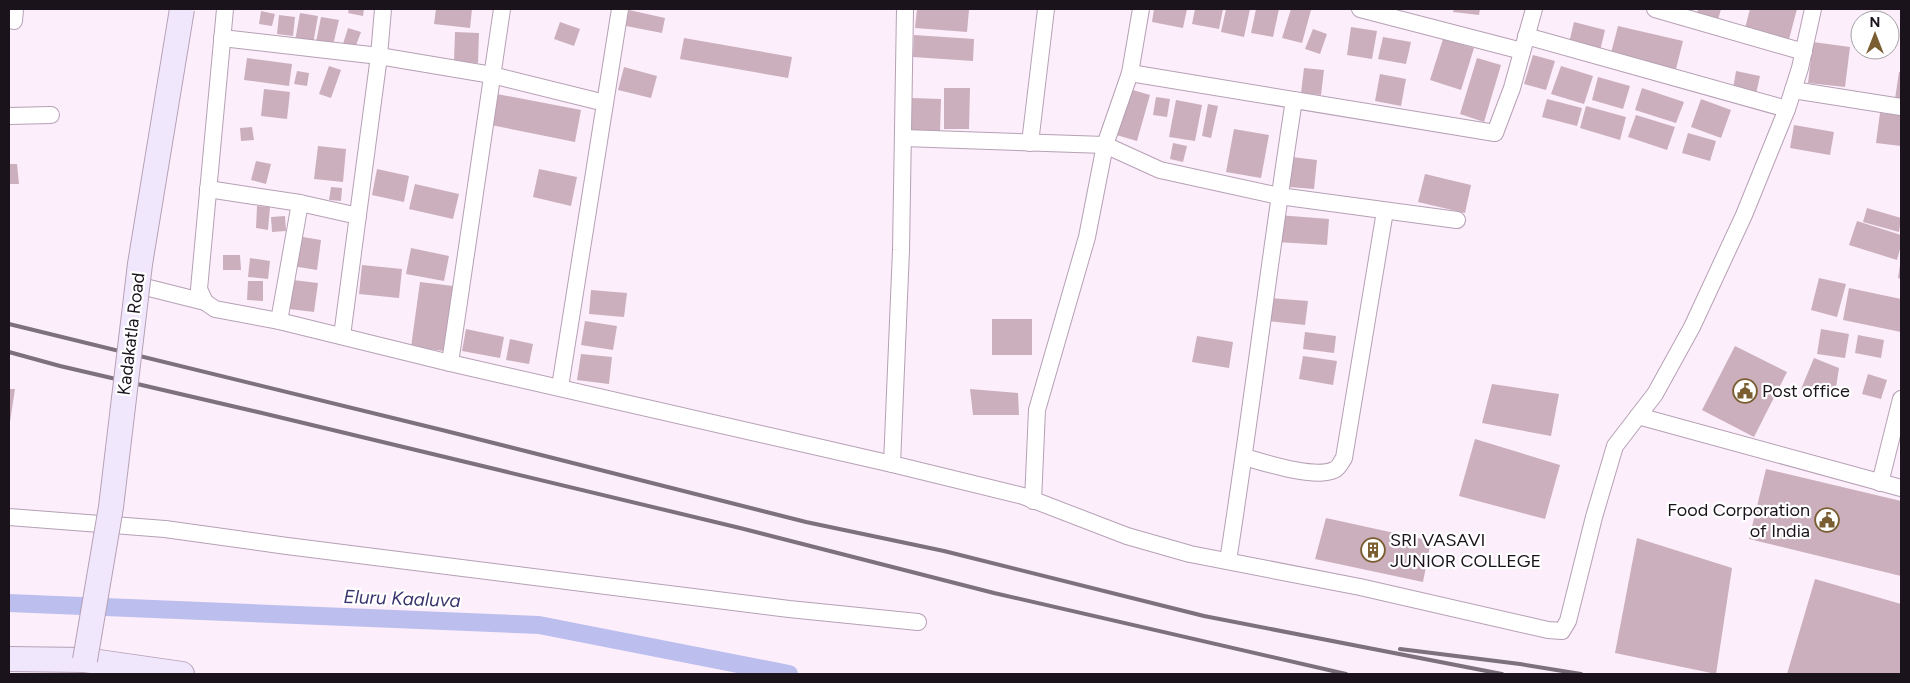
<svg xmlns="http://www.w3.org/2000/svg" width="1910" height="683" font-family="Figtree,sans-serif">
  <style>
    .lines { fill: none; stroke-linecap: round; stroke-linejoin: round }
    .canal { stroke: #bcbeed; stroke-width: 18 }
    .building { fill: #ccafbc }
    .street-casing { stroke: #b6a0b5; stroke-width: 18 }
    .secondary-casing { stroke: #b6a0b5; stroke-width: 26 }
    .street { stroke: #fff; stroke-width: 16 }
    .secondary { stroke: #f1e7fd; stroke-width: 24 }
    .rail { stroke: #7c717c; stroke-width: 4 }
    .secondary-bridge-casing { stroke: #b6a0b5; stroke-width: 26; stroke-linecap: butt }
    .secondary-bridge { stroke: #f1e7fd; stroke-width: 24 }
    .labels { text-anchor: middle; stroke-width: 4.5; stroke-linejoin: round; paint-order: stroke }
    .street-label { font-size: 18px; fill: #1b131b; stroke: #fff }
    .poi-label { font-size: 18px; fill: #1b131b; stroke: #fff; text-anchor: start }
    .water-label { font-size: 19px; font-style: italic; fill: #39356e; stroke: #fff }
  </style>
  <rect width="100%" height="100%" fill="#fdeefc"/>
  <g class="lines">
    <path class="canal" d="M9,603L539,625L789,674"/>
  </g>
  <g class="building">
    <path d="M349,9H364L363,16L348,13Z"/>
    <path d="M436,9H472L470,28L434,24Z"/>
    <path d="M917,9L969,10L967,32L915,28Z"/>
    <path d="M1154,9H1187L1183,28L1152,22Z"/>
    <path d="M1195,9H1223L1219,29L1192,24Z"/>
    <path d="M1226,9H1250L1244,37L1221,32Z"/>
    <path d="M1256,9H1279L1273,37L1251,33Z"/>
    <path d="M1291,9L1311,10L1302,43L1282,38Z"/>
    <path d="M1454,9H1480L1479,15L1453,12Z"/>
    <path d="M1698,9H1721L1718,20L1697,13Z"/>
    <path d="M1750,9H1797L1788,43L1744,32Z"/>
    <path d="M629,10L665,18L662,33L626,26Z"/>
    <path d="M261,11L275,14L272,26L259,24Z"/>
    <path d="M300,13L318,16L313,44L295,41Z"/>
    <path d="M279,15L295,17L293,36L277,34Z"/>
    <path d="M321,17L339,20L333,45L316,42Z"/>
    <path d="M560,22L580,29L574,46L554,39Z"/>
    <path d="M1574,22L1605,30L1600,51L1569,43Z"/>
    <path d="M1618,26L1683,41L1676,69L1611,53Z"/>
    <path d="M1351,27L1377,31L1372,59L1347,55Z"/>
    <path d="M348,28L361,32L355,48L343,44Z"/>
    <path d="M1313,29L1327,34L1320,54L1305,49Z"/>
    <path d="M455,32L479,33L478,63L454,62Z"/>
    <path d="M914,35L974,39L973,61L913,57Z"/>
    <path d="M1383,37L1411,42L1406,64L1378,59Z"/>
    <path d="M684,38L792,57L788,78L680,59Z"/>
    <path d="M1443,39L1474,48L1461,90L1430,80Z"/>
    <path d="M1813,42L1850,47L1845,87L1808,83Z"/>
    <path d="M1533,55L1555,61L1546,90L1524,84Z"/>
    <path d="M247,58L292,64L289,86L244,80Z"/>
    <path d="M1477,58L1501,65L1484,122L1460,114Z"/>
    <path d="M329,66L341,70L331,98L319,94Z"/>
    <path d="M1561,66L1593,76L1584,104L1551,94Z"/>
    <path d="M624,67L657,76L651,98L618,90Z"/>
    <path d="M1304,68L1324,70L1321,95L1301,93Z"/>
    <path d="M297,71L309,73L307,86L294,84Z"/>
    <path d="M1736,71L1760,76L1756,94L1733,89Z"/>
    <path d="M1899,72H1901V100L1895,99Z"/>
    <path d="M1380,74L1406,79L1401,106L1375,101Z"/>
    <path d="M1598,77L1630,86L1623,109L1592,100Z"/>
    <path d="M944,88H970L969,129H944Z"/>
    <path d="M1126,88L1150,95L1137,141L1113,134Z"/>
    <path d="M1642,88L1684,102L1676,123L1635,110Z"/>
    <path d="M264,89L290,92L287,119L261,116Z"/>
    <path d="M497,94L581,110L575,142L491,125Z"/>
    <path d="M1156,97L1170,99L1167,117L1153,115Z"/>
    <path d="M912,98L941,99L940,131L911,130Z"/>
    <path d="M1547,99L1582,108L1577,126L1542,117Z"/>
    <path d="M1701,99L1731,110L1721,138L1691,127Z"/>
    <path d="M1176,100L1202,105L1195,141L1169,137Z"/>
    <path d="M1208,104L1218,106L1211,138L1202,136Z"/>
    <path d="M1586,106L1626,117L1620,140L1580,128Z"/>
    <path d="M1880,113L1901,115V146L1876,143Z"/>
    <path d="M1636,115L1675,127L1667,150L1628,137Z"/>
    <path d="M1794,125L1834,132L1830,155L1790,148Z"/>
    <path d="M252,127L254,140L241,141L240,128Z"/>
    <path d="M1234,129L1269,135L1261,178L1226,172Z"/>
    <path d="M1688,133L1716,141L1710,161L1682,153Z"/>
    <path d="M1173,143L1187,146L1183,162L1170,159Z"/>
    <path d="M318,146L346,149L343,182L314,179Z"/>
    <path d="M1292,157L1317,160L1314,189L1289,187Z"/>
    <path d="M256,161L271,164L266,184L251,180Z"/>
    <path d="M9,164H17L19,184H9Z"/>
    <path d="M377,169L409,176L404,202L372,195Z"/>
    <path d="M539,169L577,177L571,206L533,197Z"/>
    <path d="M1425,174L1471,185L1465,213L1418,202Z"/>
    <path d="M415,184L459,194L453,219L409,209Z"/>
    <path d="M331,187L342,188L341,201L329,200Z"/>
    <path d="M257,206L270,207L268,230L256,228Z"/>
    <path d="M1867,208L1901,218L1899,232L1863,222Z"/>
    <path d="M1278,215L1329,219L1327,245L1276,242Z"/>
    <path d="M285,216L286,231L272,232L271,217Z"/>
    <path d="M1857,221L1901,235V245L1897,260L1849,245Z"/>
    <path d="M297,236L321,240L317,270L292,266Z"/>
    <path d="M411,248L449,256L444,281L406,274Z"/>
    <path d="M223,255H240L241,270H223Z"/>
    <path d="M250,258L270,261L268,279L248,277Z"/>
    <path d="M362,265L402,269L399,298L359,294Z"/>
    <path d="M1900,265H1901V279L1898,278Z"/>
    <path d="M1819,278L1846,284L1837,317L1811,310Z"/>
    <path d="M293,280L318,283L314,312L289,309Z"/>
    <path d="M248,281H263V301L247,300Z"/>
    <path d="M420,282L453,286L444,351L411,347Z"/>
    <path d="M1849,288L1901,299V332L1843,320Z"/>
    <path d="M591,290L627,293L624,317L589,314Z"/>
    <path d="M1270,298L1308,301L1305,325L1268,321Z"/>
    <rect x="992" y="319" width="40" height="36"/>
    <path d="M585,321L617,326L613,350L581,345Z"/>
    <path d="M466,329L504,337L500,358L462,351Z"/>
    <path d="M1821,329L1849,334L1845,358L1817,354Z"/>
    <path d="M1305,332L1336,336L1334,353L1303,349Z"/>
    <path d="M1858,335L1884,340L1881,358L1855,353Z"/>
    <path d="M1197,336L1233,342L1229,368L1192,362Z"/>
    <path d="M510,339L533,344L529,364L506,360Z"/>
    <path d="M1735,346L1787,372L1754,437L1702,410Z"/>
    <path d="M581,354L612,357L609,384L577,380Z"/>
    <path d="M1303,356L1337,361L1333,385L1299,379Z"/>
    <path d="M1814,358L1839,368L1835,394L1801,389Z"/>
    <path d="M1868,374L1887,380L1881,399L1862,394Z"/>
    <path d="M1492,384L1559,394L1551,436L1482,423Z"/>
    <path d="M9,389H15L10,422L9,421Z"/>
    <path d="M970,389L1018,393L1019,415H973Z"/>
    <path d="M1475,439L1560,465L1545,519L1459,496Z"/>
    <path d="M1766,469L1901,501V576L1749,539Z"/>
    <path d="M1326,518L1431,541L1423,582L1315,559Z"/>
    <path d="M1637,538L1732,568L1716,674L1615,653Z"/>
    <path d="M1815,579L1901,604V674H1787Z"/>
  </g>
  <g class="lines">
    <g class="street-casing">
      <g id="street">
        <path d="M1360,9L1522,51"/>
        <path d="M1655,9L1804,52"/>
        <path d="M9,20L14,21L15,9"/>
        <path d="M1526,36L1787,109"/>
        <path d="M222,38L379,56L492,75L605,103"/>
        <path d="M1130,73L1495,133L1512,88L1534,9"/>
        <path d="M1793,90L1901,107"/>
        <path d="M9,116L51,115"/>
        <path d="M903,138L1105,145L1160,170L1279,196L1457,220"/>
        <path d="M1030,143L1046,9"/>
        <path d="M208,189L300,203L358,216"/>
        <path d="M137,285L205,302L215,309L279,321L450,363L892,464L1023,496L1127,536L1190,554L1360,587L1548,630L1562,631L1568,621L1594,517L1615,446L1655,394L1692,327L1744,215L1787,109L1800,68L1813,9"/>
        <path d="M205,302L199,289L225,9"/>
        <path d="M279,321L300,203"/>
        <path d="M342,336L379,56L383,9"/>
        <path d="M450,363L502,9"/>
        <path d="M560,387L620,9"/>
        <path d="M1638,416L1901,488"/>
        <path d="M1244,457C1266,463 1314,479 1334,470C1339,468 1341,462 1344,458L1385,211"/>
        <path d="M892,464L901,250L905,9"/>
        <path d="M1880,483L1901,399"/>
        <path d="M1033,501L1037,410L1087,237L1105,145L1130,73L1141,9"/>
        <path d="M9,517L165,529L287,546L789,609L918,622"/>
        <path d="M1228,561C1252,408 1270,254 1294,100"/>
      </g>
    </g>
    <g class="secondary-casing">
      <path id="secondary" d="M9,659L85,660L182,674"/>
    </g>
    <use href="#street" class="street"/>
    <use href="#secondary" class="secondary"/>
    <g class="rail">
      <path d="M9,324L442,430L806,522L944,551L1204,616L1502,674"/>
      <path d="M9,352L60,366L262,413L740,528L994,593L1346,674"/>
      <path d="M1400,649L1520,664L1581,674"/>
    </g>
    <g class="secondary-bridge-casing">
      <path id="secondary-bridge" d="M85,660L111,507L140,264L182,9"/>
    </g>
    <use href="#secondary-bridge" class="secondary-bridge"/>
  </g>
  <defs>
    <g id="civic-ring" transform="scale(1.25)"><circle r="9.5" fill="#fff" stroke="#7a5d30" stroke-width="1.5"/><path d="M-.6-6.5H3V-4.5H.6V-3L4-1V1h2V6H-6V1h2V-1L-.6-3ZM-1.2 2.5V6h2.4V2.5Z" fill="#7a5d30"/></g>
    <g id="building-ring" transform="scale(1.25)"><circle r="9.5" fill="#fff" stroke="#7a5d30" stroke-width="1.5"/><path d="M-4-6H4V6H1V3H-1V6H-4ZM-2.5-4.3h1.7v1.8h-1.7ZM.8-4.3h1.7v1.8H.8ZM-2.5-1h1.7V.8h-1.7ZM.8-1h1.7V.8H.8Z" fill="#7a5d30"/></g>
  </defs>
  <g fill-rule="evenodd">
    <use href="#civic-ring" x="1745" y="391"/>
    <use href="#civic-ring" x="1827" y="520"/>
    <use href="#building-ring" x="1373" y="550"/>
  </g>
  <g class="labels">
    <g class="street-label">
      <text transform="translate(131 334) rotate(-83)" y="6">Kadakatla Road</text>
    </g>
    <g class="poi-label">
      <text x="1762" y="397">Post office</text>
      <text x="1810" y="516" text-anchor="end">Food Corporation<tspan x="1810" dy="21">of India</tspan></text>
      <text x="1390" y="546">SRI VASAVI<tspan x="1390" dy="21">JUNIOR COLLEGE</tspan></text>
    </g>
    <g class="water-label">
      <text transform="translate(402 598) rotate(2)" y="7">Eluru Kaaluva</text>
    </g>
  </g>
  <rect width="1910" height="683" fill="none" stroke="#1b131b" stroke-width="20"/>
  <g transform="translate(1875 35)"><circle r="24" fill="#ffffff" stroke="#a4a1a4"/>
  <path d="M0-4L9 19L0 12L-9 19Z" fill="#7a5d30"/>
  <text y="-8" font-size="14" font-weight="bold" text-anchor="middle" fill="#1b131b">N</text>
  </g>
</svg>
